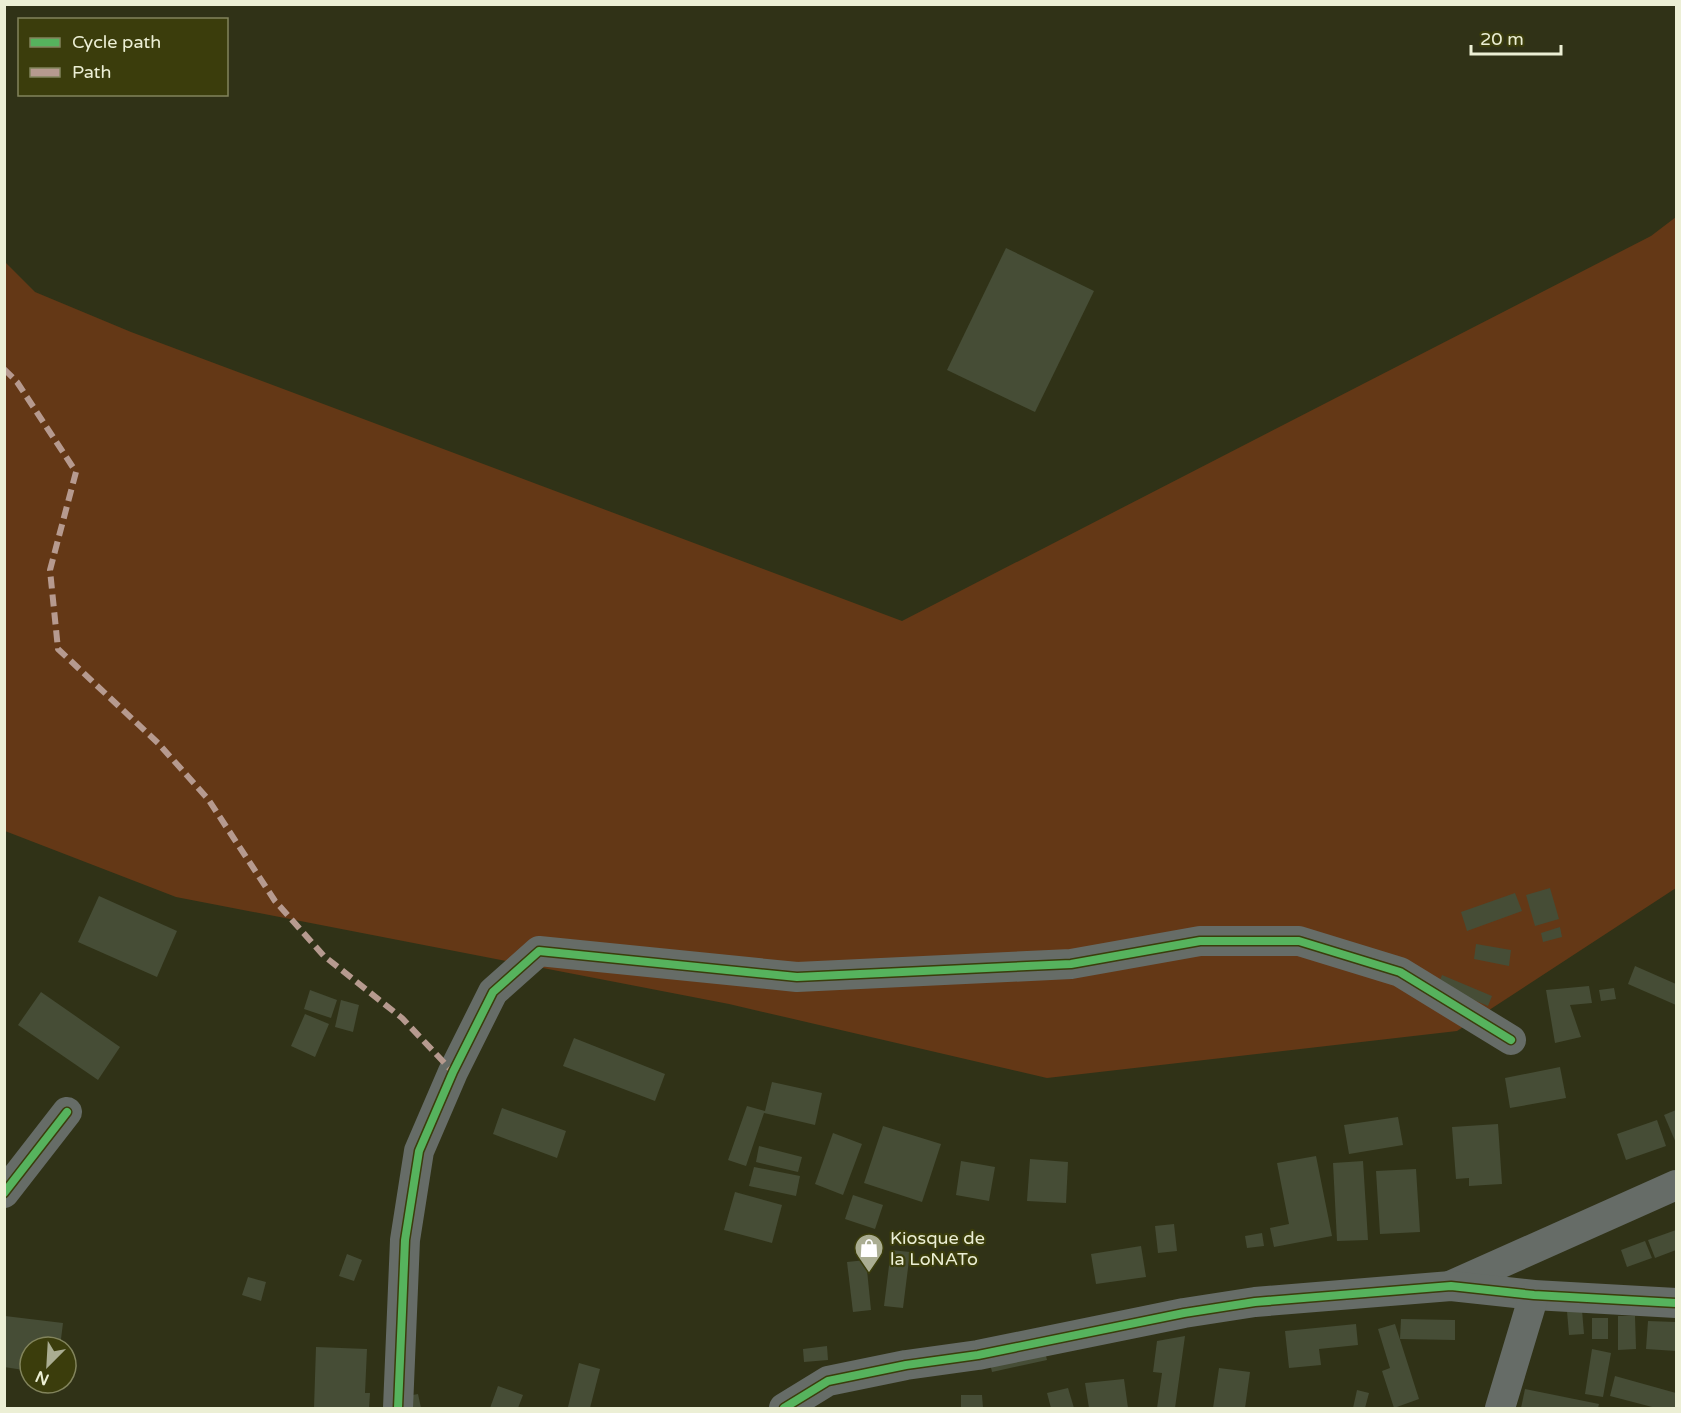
<svg xmlns="http://www.w3.org/2000/svg" width="1681" height="1413" font-family="'Varela Round',sans-serif">
  <style>
    .green { fill: #643816 }
    .building { fill: #464d36 }
    .lines { fill: none; stroke-linecap: round; stroke-linejoin: round }
    .minor { stroke: #666c67; stroke-width: 30 }
    .quiet { stroke: #b69a8f; stroke-width: 6; stroke-dasharray: 12 6; stroke-linecap: butt }
    .cycleway-casing { stroke: #3b3d0c; stroke-width: 11 }
    .cycleway { stroke: #56b35d; stroke-width: 8 }
    .labels { text-anchor: middle; stroke-width: 4.5; stroke-linejoin: round; paint-order: stroke }
    .poi-label { font-size: 18px; fill: #ecefd5; stroke: #3b3d0c; text-anchor: start }
  </style>
  <rect width="100%" height="100%" fill="#303217"/>
  <path class="green" d="M1676,217V888L1457,1031L1047,1078L729,1004L176,897L5,831L4,261L35,292L131,332L902,621L1651,236Z"/>
  <g class="building">
    <path d="M1006,248L1094,291L1035,412L947,370Z"/>
    <path d="M1550,888L1559,919L1535,926L1526,895Z"/>
    <path d="M1515,893L1522,911L1467,931L1461,912Z"/>
    <path d="M99,896L177,931L157,977L78,942Z"/>
    <path d="M1560,927L1562,937L1543,942L1541,933Z"/>
    <path d="M1476,944L1511,950L1509,966L1474,959Z"/>
    <path d="M1635,966L1676,984V1005L1628,984Z"/>
    <path d="M1442,975L1492,996L1488,1006L1438,985Z"/>
    <path d="M1589,986L1592,1003L1570,1005L1581,1037L1555,1043L1546,990Z"/>
    <path d="M1614,988L1616,999L1601,1001L1599,990Z"/>
    <path d="M310,990L337,1000L331,1018L304,1009Z"/>
    <path d="M41,992L120,1047L98,1080L18,1025Z"/>
    <path d="M341,1000L359,1005L353,1032L335,1027Z"/>
    <path d="M305,1014L329,1024L315,1057L291,1046Z"/>
    <path d="M574,1038L665,1074L655,1101L563,1066Z"/>
    <path d="M1560,1067L1566,1098L1510,1108L1505,1078Z"/>
    <path d="M772,1082L822,1093L815,1125L764,1113L746,1166L728,1160L747,1106L765,1111Z"/>
    <path d="M502,1108L566,1131L557,1158L493,1134Z"/>
    <path d="M1676,1110V1143L1664,1115Z"/>
    <path d="M1398,1117L1403,1145L1349,1154L1344,1125Z"/>
    <path d="M1657,1120L1666,1146L1626,1160L1617,1134Z"/>
    <path d="M1498,1124L1502,1184L1469,1186V1178L1456,1179L1452,1127Z"/>
    <path d="M883,1126L941,1144L922,1202L864,1183Z"/>
    <path d="M833,1133L862,1144L843,1195L815,1184Z"/>
    <path d="M759,1146L802,1157L798,1172L756,1162Z"/>
    <path d="M1316,1156L1332,1236L1274,1247L1270,1228L1289,1224L1277,1163Z"/>
    <path d="M1030,1159L1068,1162L1066,1203L1027,1201Z"/>
    <path d="M961,1161L995,1167L989,1201L956,1195Z"/>
    <path d="M1363,1161L1368,1240L1337,1241L1333,1163Z"/>
    <path d="M754,1167L800,1176L796,1196L749,1186Z"/>
    <path d="M1416,1169L1420,1232L1380,1234L1376,1171Z"/>
    <path d="M735,1192L782,1205L772,1243L724,1230Z"/>
    <path d="M853,1195L883,1205L875,1229L845,1219Z"/>
    <path d="M1174,1224L1177,1251L1158,1253L1155,1226Z"/>
    <path d="M1676,1230V1250L1655,1258L1648,1240Z"/>
    <path d="M1262,1233L1264,1246L1247,1248L1245,1236Z"/>
    <path d="M1645,1241L1652,1258L1627,1267L1621,1250Z"/>
    <path d="M1141,1246L1146,1277L1096,1284L1091,1254Z"/>
    <path d="M891,1250L910,1252L903,1308L884,1306Z"/>
    <path d="M347,1254L362,1260L354,1281L339,1276Z"/>
    <path d="M866,1260L871,1310L853,1312L847,1262Z"/>
    <path d="M248,1277L266,1282L261,1301L242,1295Z"/>
    <path d="M1582,1310L1584,1334L1569,1335L1567,1311Z"/>
    <path d="M5,1316L63,1323L60,1347H30V1371L4,1367Z"/>
    <path d="M1618,1316H1635L1636,1349L1618,1350Z"/>
    <rect x="1592" y="1318" width="16" height="21"/>
    <path d="M1401,1319L1455,1320V1340L1400,1339Z"/>
    <path d="M1648,1321L1676,1322V1351L1646,1349Z"/>
    <path d="M1356,1324L1358,1345L1319,1349L1321,1365L1289,1368L1285,1331Z"/>
    <path d="M1395,1324L1419,1399L1394,1408L1382,1371L1390,1368L1378,1329Z"/>
    <path d="M1185,1336L1175,1408H1157L1162,1373L1153,1372L1157,1341Z"/>
    <path d="M827,1346L828,1360L804,1362L803,1349Z"/>
    <path d="M316,1347L367,1349L365,1393H370L369,1408H314Z"/>
    <path d="M1044,1348L1047,1360L992,1372L989,1359Z"/>
    <path d="M1592,1349L1611,1353L1603,1397L1585,1394Z"/>
    <path d="M579,1363L600,1369L590,1408L568,1407Z"/>
    <path d="M1219,1368L1250,1372L1245,1408H1213Z"/>
    <path d="M1615,1376L1676,1393V1408H1656L1610,1396Z"/>
    <path d="M1124,1379L1128,1408H1089L1085,1383Z"/>
    <path d="M498,1386L523,1395L518,1408H490Z"/>
    <path d="M1068,1388L1074,1408H1051L1047,1393Z"/>
    <path d="M1525,1389L1599,1404L1598,1408H1521Z"/>
    <path d="M1357,1390L1369,1393L1365,1408H1353Z"/>
    <path d="M418,1394L421,1408H404L402,1397Z"/>
    <path d="M961,1395H982L983,1408H961Z"/>
  </g>
  <g class="lines">
    <g class="minor">
      <path d="M4,1193L67,1112"/>
      <path d="M1452,1285L1676,1185"/>
      <path d="M398,1408L405,1240L419,1151L453,1072L493,992L539,951L797,977L1071,964L1200,941H1299L1400,972L1511,1040"/>
      <path d="M784,1408L828,1381L906,1365L978,1355L1184,1313L1255,1302L1451,1286L1534,1295L1676,1303"/>
      <path d="M1500,1408L1534,1295"/>
    </g>
    <path class="quiet" d="M4,369L17,382L76,472L50,570L58,649L158,743L208,799L275,901L324,956L402,1018L453,1072"/>
    <g class="cycleway-casing">
      <g id="cycleway">
        <path d="M4,1193L67,1112"/>
        <path d="M398,1408L405,1240L419,1151L453,1072L493,992L539,951L797,977L1071,964L1200,941H1299L1400,972L1511,1040"/>
        <path d="M784,1408L828,1381L906,1365L978,1355L1184,1313L1255,1302L1451,1286L1534,1295L1676,1303"/>
      </g>
    </g>
    <use href="#cycleway" class="cycleway"/>
  </g>
  <defs>
    <g id="shop-pin" transform="scale(1.5)"><path d="M0 17L-7.5 6A9.5 9.5 0 1 1 7.5 6Z" fill="#aaad92" stroke="#3b3d0c"/><path d="M-5-2.5h2.3a2.7 3.5 0 0 1 5.4 0H5L5.5 6h-11ZM-1.5-2.5h3a1.5 2.3 0 0 0-3 0Z" fill="#fff"/></g>
  </defs>
  <g fill-rule="evenodd">
    <use href="#shop-pin" x="869" y="1248"/>
  </g>
  <g class="labels">
    <g class="poi-label">
      <text x="890" y="1244">Kiosque de<tspan x="890" dy="21">la LoNATo</tspan></text>
    </g>
  </g>
  <rect width="1681" height="1413" fill="none" stroke="#ecefd5" stroke-width="12"/>
  <rect x="18" y="18" width="210" height="78" fill="#3b3d0c" stroke="#82845c" stroke-width="1.5"/>
  <rect x="30" y="38" width="30" height="9" fill="#56b35d" stroke="#82845c" stroke-width="1.5"/>
  <text x="72" y="48" font-size="18" fill="#ecefd5">Cycle path</text>
  <rect x="30" y="68" width="30" height="9" fill="#b69a8f" stroke="#82845c" stroke-width="1.5"/>
  <text x="72" y="78" font-size="18" fill="#ecefd5">Path</text>
  <g transform="translate(48 1365) rotate(204)"><circle r="28" fill="#3b3d0c" stroke="#82845c" stroke-width="1.5"/>
  <path d="M0-4.5L10 22L0 15L-10 22Z" fill="#aaad92"/>
  <text y="-9" font-size="16" font-weight="bold" text-anchor="middle" fill="#ecefd5">N</text>
  </g>
  <path d="M1471 45v9h90v-9" fill="none" stroke="#ecefd5" stroke-width="3"/>
  <text x="1480" y="45" font-size="18" fill="#ecefd5" stroke="#3b3d0c" stroke-width="4.5" paint-order="stroke">20 m</text>
</svg>
